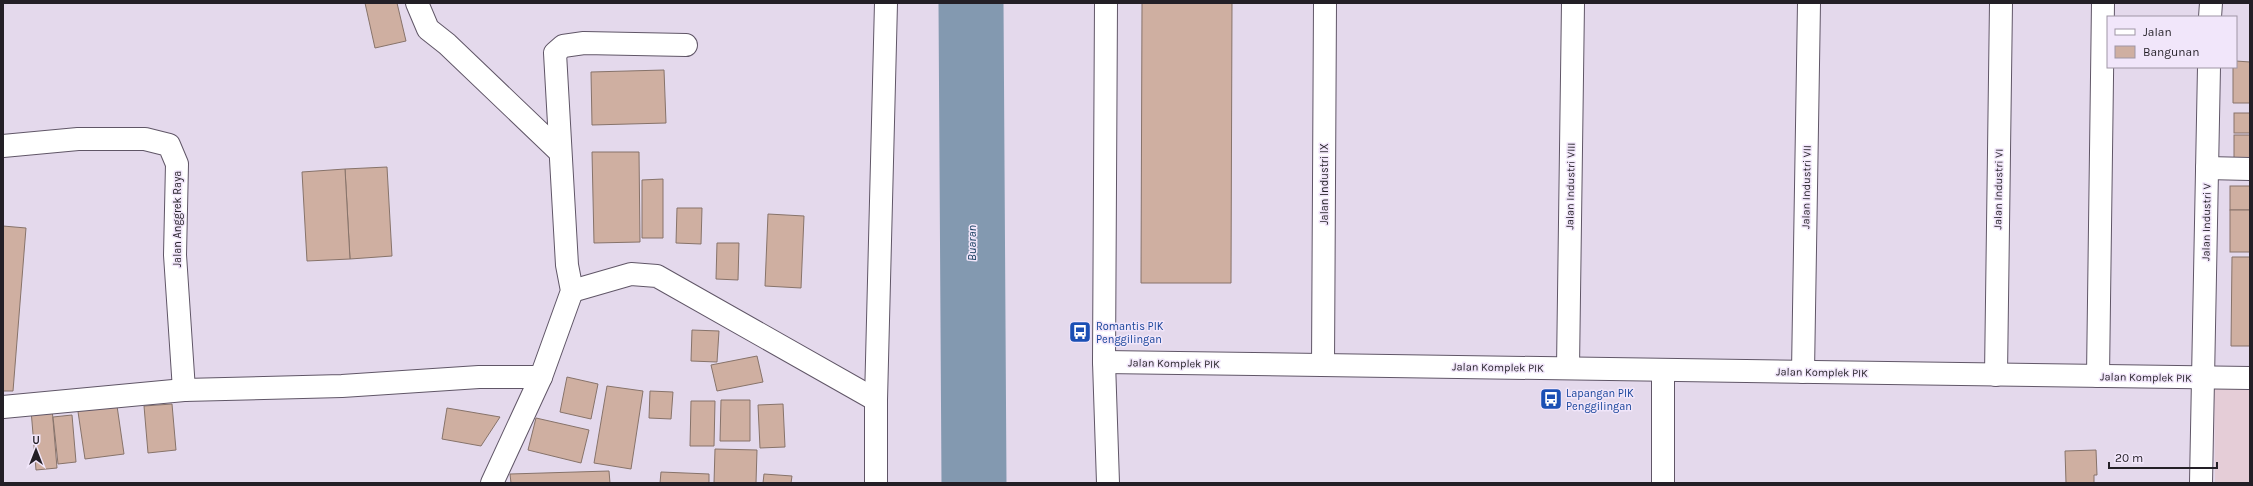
<svg xmlns="http://www.w3.org/2000/svg" width="2253" height="486" font-family="Karla,sans-serif">
  <style>
    .education { fill: #e5cdd7 }
    .lines { fill: none; stroke-linecap: round; stroke-linejoin: round }
    .river { stroke: #8399b0; stroke-width: 65 }
    .building { fill: #cfafa1; stroke: #87736a }
    .minor-casing { stroke: #605667; stroke-width: 24 }
    .minor { stroke: #fff; stroke-width: 22 }
    .labels { text-anchor: middle; stroke-width: 3; stroke-linejoin: round; paint-order: stroke }
    .street-label { font-size: 11px; fill: #231f26; stroke: #f1e6fa }
    .transit-label { font-size: 11px; fill: #164399; stroke: #f1e6fa; text-anchor: start }
    .water-label { font-size: 12px; font-style: italic; fill: #1d4264; stroke: #f1e6fa }
  </style>
  <rect width="100%" height="100%" fill="#e4d9ec"/>
  <path class="education" d="M2214,381H2250V483H2215Z"/>
  <g class="lines">
    <path class="river" d="M971,3L974,483"/>
  </g>
  <g class="building">
    <path d="M365,3H397L406,41L375,48Z"/>
    <path d="M1142,3H1232L1231,283H1141Z"/>
    <path d="M2236,61L2250,62V103H2233V67H2236Z"/>
    <path d="M664,70L666,123L592,125L591,72Z"/>
    <rect x="2234" y="113" width="16" height="20"/>
    <rect x="2234" y="135" width="16" height="25"/>
    <path d="M592,152H639L640,242L594,243Z"/>
    <path d="M387,167L392,256L350,259L345,169Z"/>
    <path d="M345,169L350,259L307,261L302,172Z"/>
    <path d="M663,179V238H642V180Z"/>
    <rect x="2230" y="186" width="20" height="24"/>
    <path d="M677,208H702L701,244L676,243Z"/>
    <rect x="2230" y="210" width="20" height="42"/>
    <path d="M768,214L804,216L801,288L765,286Z"/>
    <path d="M3,226L26,228L13,391H3Z"/>
    <path d="M717,243H739L738,280L716,279Z"/>
    <path d="M2232,257H2250V346H2231Z"/>
    <path d="M692,330L719,331L717,362L691,361Z"/>
    <path d="M757,356L763,382L717,391L711,365Z"/>
    <path d="M567,377L598,384L591,419L560,412Z"/>
    <path d="M607,386L643,391L631,469L594,463Z"/>
    <path d="M650,391L673,392L671,419L649,418Z"/>
    <path d="M116,399L124,454L85,459L77,405Z"/>
    <path d="M721,400H750V441H720Z"/>
    <path d="M691,401H715L714,446H690Z"/>
    <path d="M172,404L176,450L148,453L144,406Z"/>
    <path d="M783,404L785,447L760,448L758,405Z"/>
    <path d="M52,408L57,468L36,470L31,410Z"/>
    <path d="M447,408L500,417L481,446L442,439Z"/>
    <path d="M72,415L76,462L58,464L53,417Z"/>
    <path d="M536,418L589,430L581,463L528,450Z"/>
    <path d="M715,449L757,450L756,483H714Z"/>
    <path d="M2096,450L2097,475H2094V483H2066L2065,451Z"/>
    <path d="M609,471L610,483H511L510,474Z"/>
    <path d="M661,472L709,474V483H660Z"/>
    <path d="M764,474L792,476L791,483H763Z"/>
  </g>
  <g class="lines">
    <g class="minor-casing">
      <g id="minor">
        <path d="M417,3L428,29L447,44L560,152"/>
        <path d="M1106,3L1104,362L1108,483"/>
        <path d="M2210,17L2211,3"/>
        <path d="M3,146L78,139H145L169,145L177,164L175,255L184,390"/>
        <path d="M2207,168L2250,169"/>
        <path d="M572,291L631,274L657,276L876,400"/>
        <path d="M1104,362L2250,378"/>
        <path d="M1323,365L1325,3"/>
        <path d="M1568,368L1573,3"/>
        <path d="M1663,370V483"/>
        <path d="M1803,372L1809,3"/>
        <path d="M1996,375L2001,3"/>
        <path d="M2098,376L2103,3"/>
        <path d="M3,407L184,390L342,386L479,377H541"/>
        <path d="M492,483L541,377L572,291L567,265L555,53L563,46L584,43L686,45"/>
        <path d="M876,483V400L886,3"/>
        <path d="M2201,483L2209,67"/>
      </g>
    </g>
    <use href="#minor" class="minor"/>
  </g>
  <defs>
    <g id="bus-square" transform="scale(1.15)"><rect x="-9" y="-9" width="18" height="18" rx="4" fill="#1a4fb4" stroke="#f1e6fa"/><path d="M-5-6H5V4H4V6H2V4H-2V6H-4V4H-5ZM-3.5-4V0h7V-4ZM-3.5 1.2v1.5H-2V1.2ZM2 1.2v1.5H3.5V1.2Z" fill="#fff"/></g>
  </defs>
  <g fill-rule="evenodd">
    <use href="#bus-square" x="1080" y="332"/>
    <use href="#bus-square" x="1551" y="399"/>
  </g>
  <g class="labels">
    <g class="street-label">
      <text transform="translate(1324 184) rotate(-90)" y="4">Jalan Industri IX</text>
      <text transform="translate(1570 186) rotate(-89)" y="4">Jalan Industri VIII</text>
      <text transform="translate(1806 187) rotate(-89)" y="4">Jalan Industri VII</text>
      <text transform="translate(1998 189) rotate(-89)" y="4">Jalan Industri VI</text>
      <text transform="translate(177 219) rotate(-90)" y="4">Jalan Anggrek Raya</text>
      <text transform="translate(2206 222) rotate(-89)" y="4">Jalan Industri V</text>
      <text transform="translate(1174 363) rotate(1)" y="4">Jalan Komplek PIK</text>
      <text transform="translate(1498 367) rotate(1)" y="4">Jalan Komplek PIK</text>
      <text transform="translate(1822 372) rotate(1)" y="4">Jalan Komplek PIK</text>
      <text transform="translate(2146 377) rotate(1)" y="4">Jalan Komplek PIK</text>
    </g>
    <g class="transit-label">
      <text x="1096" y="330">Romantis PIK<tspan x="1096" dy="13">Penggilingan</tspan></text>
      <text x="1566" y="397">Lapangan PIK<tspan x="1566" dy="13">Penggilingan</tspan></text>
    </g>
    <g class="water-label">
      <text transform="translate(972 243) rotate(-90)" y="4">Buaran</text>
    </g>
  </g>
  <rect width="2253" height="486" fill="none" stroke="#231f26" stroke-width="8"/>
  <rect x="2107" y="16" width="130" height="52" fill="#f1e6fa" stroke="#9f96a5"/>
  <rect x="2115" y="29" width="20" height="6" fill="#ffffff" stroke="#9f96a5"/>
  <text x="2143" y="36" font-size="12" fill="#231f26">Jalan</text>
  <rect x="2115" y="46" width="20" height="12" fill="#cfafa1" stroke="#9f96a5"/>
  <text x="2143" y="56" font-size="12" fill="#231f26">Bangunan</text>
  <g transform="translate(36 450)" stroke="#f1e6fa" stroke-width="3" paint-order="stroke">
  <path d="M0-3L7 15L0 10L-7 15Z" fill="#231f26"/>
  <text y="-6" font-size="11" font-weight="bold" text-anchor="middle" fill="#231f26">U</text>
  </g>
  <path d="M2109 462v6h108v-6" fill="none" stroke="#231f26" stroke-width="2"/>
  <text x="2115" y="462" font-size="12" fill="#231f26" stroke="#f1e6fa" stroke-width="3" paint-order="stroke">20 m</text>
</svg>
